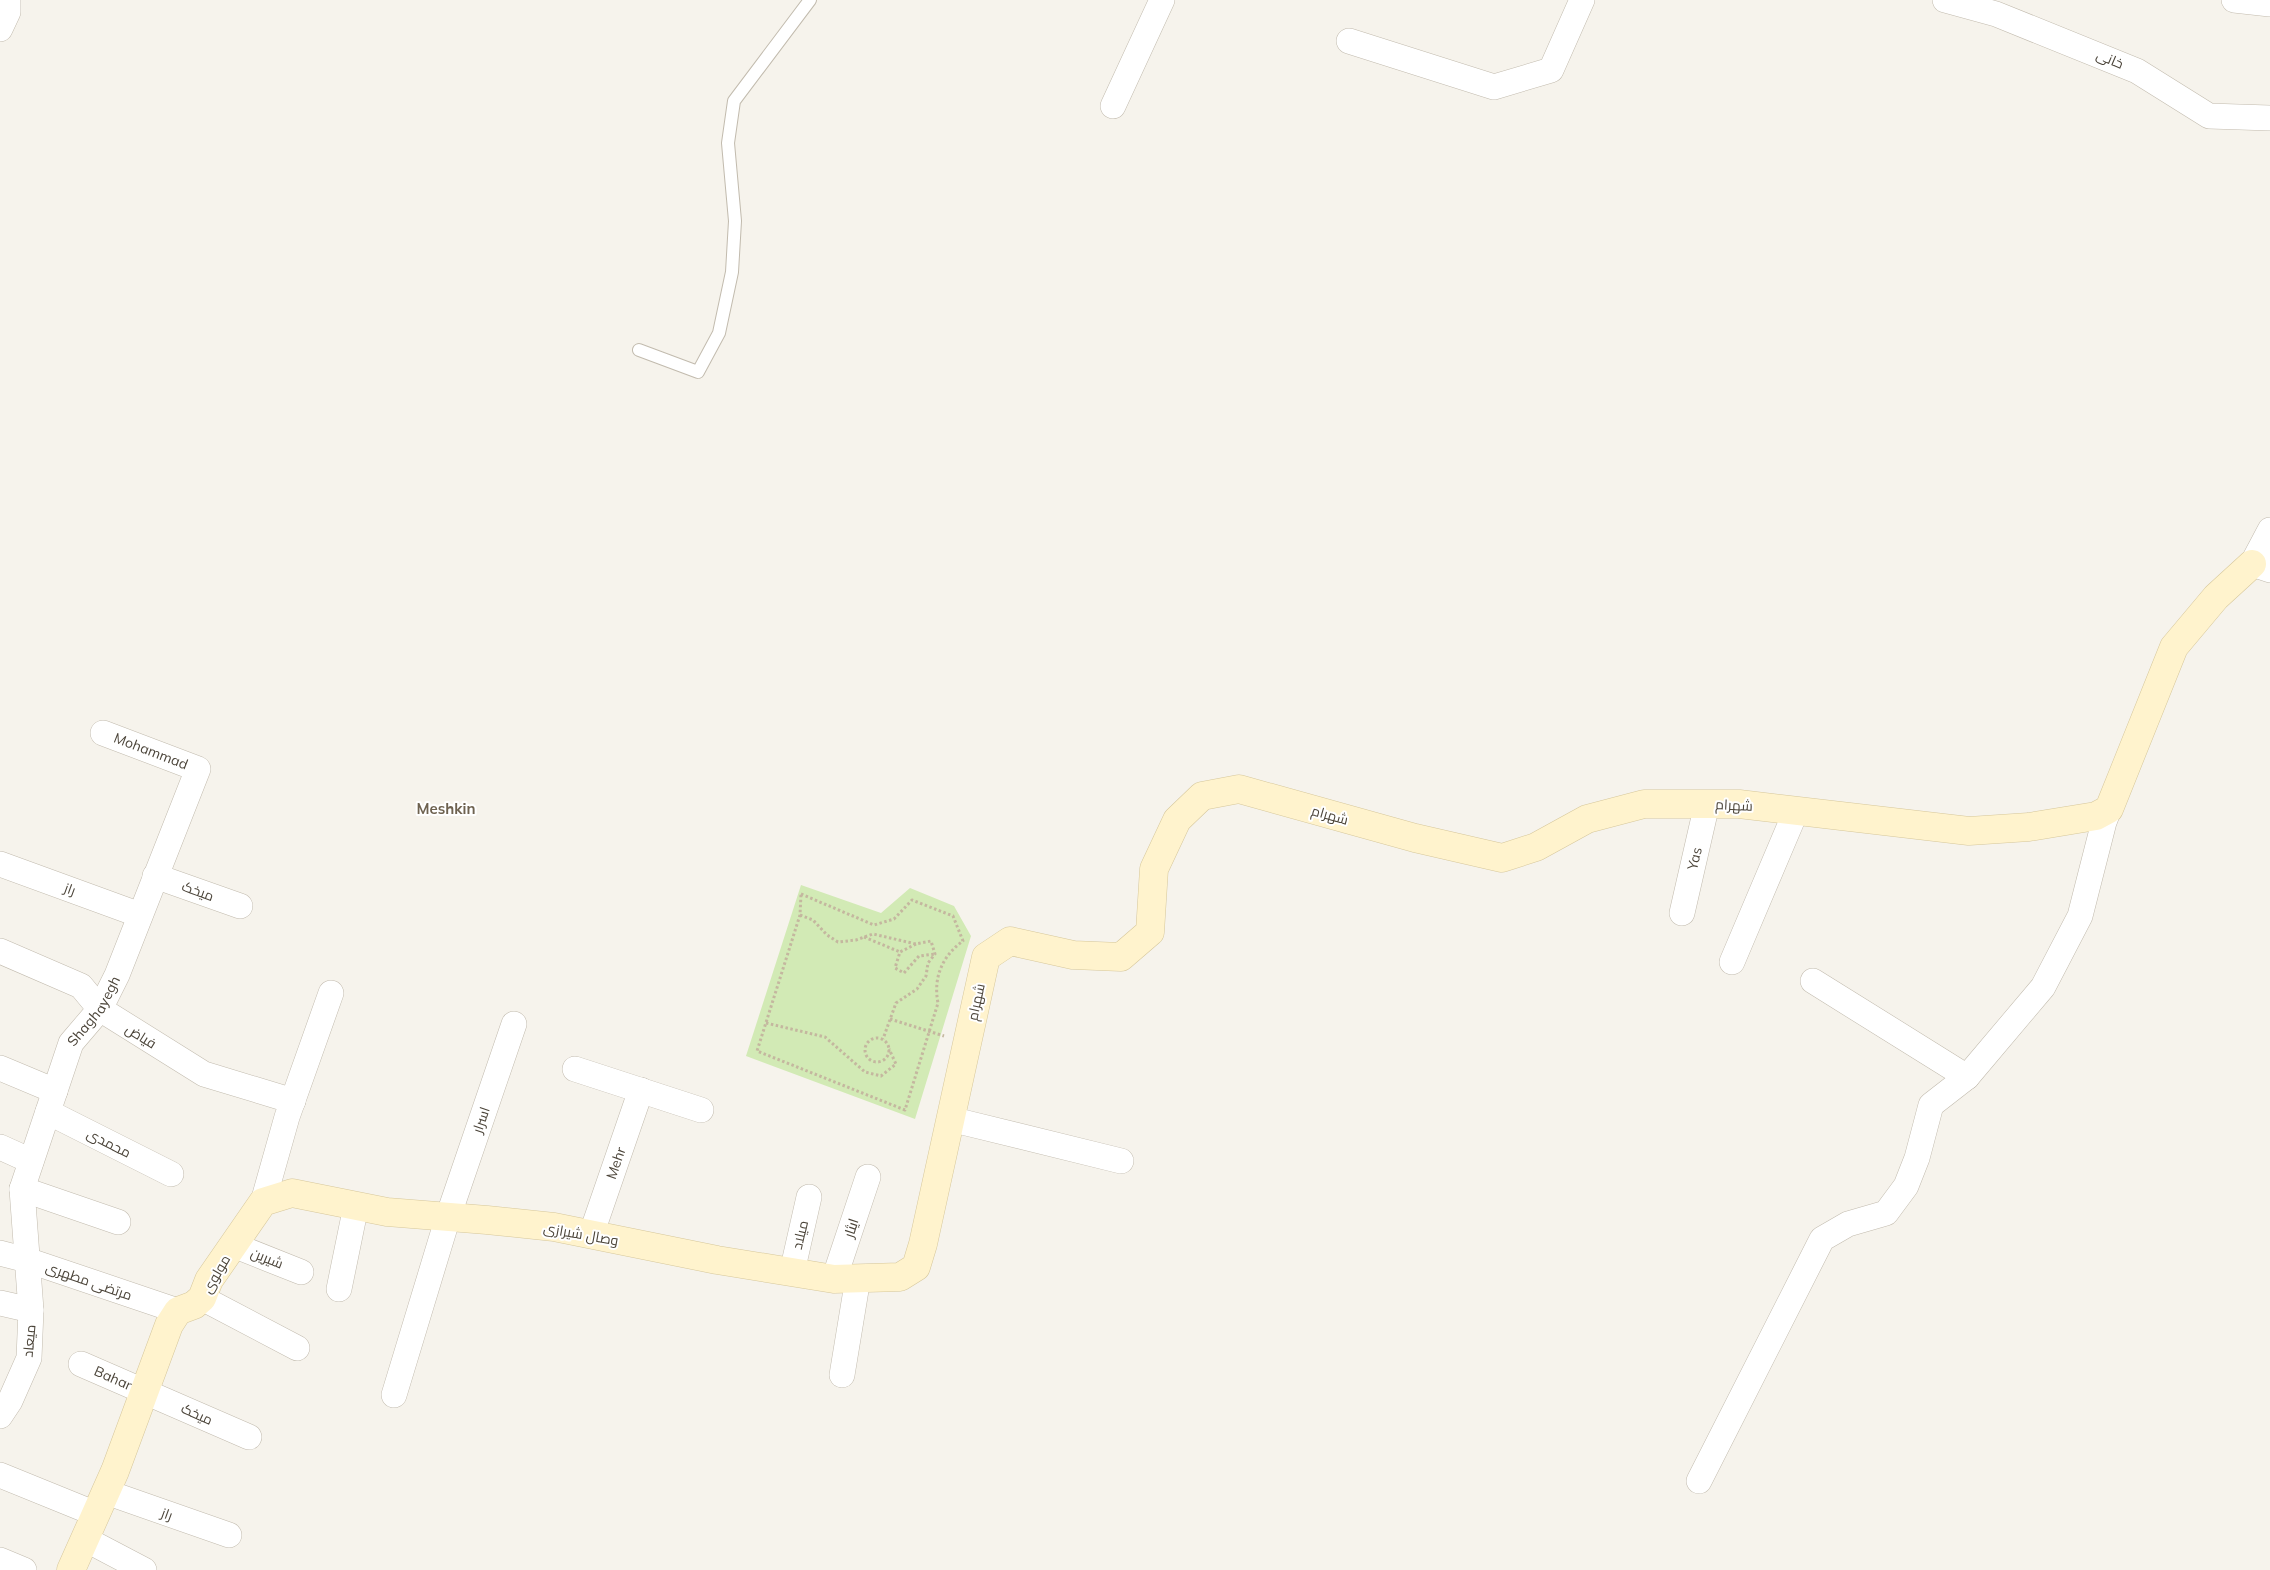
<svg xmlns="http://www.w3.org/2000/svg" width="2270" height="1570" font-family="Mulish,Cairo,sans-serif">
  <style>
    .green { fill: #d2eab5 }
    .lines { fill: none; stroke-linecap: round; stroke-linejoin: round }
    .lane-casing { stroke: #c2bbae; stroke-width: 14 }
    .street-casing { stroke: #c2bbae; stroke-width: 26 }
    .secondary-casing { stroke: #d6c79b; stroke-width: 29 }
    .path { stroke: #c4b79f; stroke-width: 3; stroke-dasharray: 2.5 2.5; stroke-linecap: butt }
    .lane { stroke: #fff; stroke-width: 12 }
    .street { stroke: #fff; stroke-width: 25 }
    .secondary { stroke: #fff3cd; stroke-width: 28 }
    .labels { text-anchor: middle; stroke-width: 4; stroke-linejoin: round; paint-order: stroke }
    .street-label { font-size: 14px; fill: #4b4439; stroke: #fff }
    .neighbourhood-label { font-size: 15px; font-weight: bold; fill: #6e6250; stroke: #fff }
  </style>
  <rect width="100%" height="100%" fill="#f6f3ec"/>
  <path class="green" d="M801,885L881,913L910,888L954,906L971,936L915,1119L746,1056Z"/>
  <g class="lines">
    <g class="lane-casing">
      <path id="lane" d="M639,350L698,372L719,333L732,272L735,221L728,143L734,101L810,0"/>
    </g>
    <g class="street-casing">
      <g id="street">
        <path d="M1945,0L1996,14L2137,71L2209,116L2270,118"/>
        <path d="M2234,0L2270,4"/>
        <path d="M0,29L8,12V0"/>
        <path d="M1349,41L1494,87L1551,70L1582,0"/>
        <path d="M1113,106L1162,0"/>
        <path d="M2270,530L2252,564L2270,570"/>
        <path d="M0,864L140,915"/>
        <path d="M155,876L240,906"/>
        <path id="s1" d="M1682,913L1707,804"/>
        <path d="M0,951L81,986L100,1009L204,1074L293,1101"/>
        <path d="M1732,962L1796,811"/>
        <path d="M1813,981L1967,1077"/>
        <path d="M0,1068L55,1091"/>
        <path d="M575,1069L701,1110"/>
        <path d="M48,1112L171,1174"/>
        <path d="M950,1119L1121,1161"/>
        <path d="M0,1147L31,1161"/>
        <path d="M22,1189L118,1222"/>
        <path d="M263,1202L287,1117L331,993"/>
        <path id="s2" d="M591,1235L641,1090"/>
        <path d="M233,1245L301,1272"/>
        <path d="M0,1253L27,1260L178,1311"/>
        <path d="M792,1272L809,1197"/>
        <path d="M834,1279L868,1177"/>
        <path d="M339,1289L356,1206"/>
        <path d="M202,1298L297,1348"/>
        <path d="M0,1303L31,1310"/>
        <path id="s3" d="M81,1364L249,1437"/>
        <path d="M842,1375L858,1278"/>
        <path d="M394,1395L448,1217L514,1024"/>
        <path id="s4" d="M0,1416L10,1401L29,1358L31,1310L22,1189L71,1043L100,1009L117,975L198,769L103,733"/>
        <path d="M0,1475L96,1514"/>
        <path d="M1699,1481L1822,1239L1848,1224L1886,1213L1906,1186L1917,1158L1931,1105L1967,1077L2043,987L2080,916L2104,822L2109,809"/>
        <path d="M106,1492L229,1535"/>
        <path d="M85,1539L144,1570"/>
        <path d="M0,1560L24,1570"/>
      </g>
    </g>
    <g class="secondary-casing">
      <path id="secondary" d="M71,1570L115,1471L169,1325L178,1311L194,1305L202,1298L209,1280L263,1202L292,1193L387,1212L487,1220L554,1227L717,1260L834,1279L900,1277L916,1267L923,1244L986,957L1010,941L1073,955L1121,957L1150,932L1154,869L1177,820L1202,796L1239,789L1415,838L1502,858L1536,847L1587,819L1644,804H1739L1969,831L2029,827L2096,816L2109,809L2174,647L2216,597L2252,564"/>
    </g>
    <g class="path">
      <path d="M801,894L874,925L894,919L912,900L953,916L963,941C942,956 933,978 938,1003L905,1110L757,1051L800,915Z"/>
      <path d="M800,915L813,920L827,935L838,942L856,940L873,934L916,944L931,941L935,954L928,963L926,976L917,989L896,1003L883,1039"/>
      <path d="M864,937L900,952"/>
      <path d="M916,944L900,952L895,968L904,973L919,956L935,954"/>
      <path d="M890,1019L944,1036"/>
      <path d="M766,1023L825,1037L865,1072L881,1076L896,1064L889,1049"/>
      <circle cx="877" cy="1050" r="12"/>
    </g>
    <use href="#lane" class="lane"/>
    <use href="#street" class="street"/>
    <use href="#secondary" class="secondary"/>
  </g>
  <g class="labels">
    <g class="street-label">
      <text transform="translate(2110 59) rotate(23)" y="5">خانی</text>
      <text transform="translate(151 751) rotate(21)" y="5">Mohammad</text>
      <text transform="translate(1734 805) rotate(3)" y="5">شهرام</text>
      <text transform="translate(1330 815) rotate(16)" y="5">شهرام</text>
      <text dy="5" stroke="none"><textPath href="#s1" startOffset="56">Yas</textPath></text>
      <text transform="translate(70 889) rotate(20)" y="5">راز</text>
      <text transform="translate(198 891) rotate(20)" y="5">میخک</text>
      <text transform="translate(976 1002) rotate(-78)" y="5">شهرام</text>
      <text dy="5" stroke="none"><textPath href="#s4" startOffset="428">Shaghayegh</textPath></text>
      <text transform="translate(141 1036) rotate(32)" y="5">فیاض</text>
      <text transform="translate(481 1120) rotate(-71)" y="5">اسرار</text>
      <text transform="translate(109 1143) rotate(27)" y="5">محمدی</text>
      <text dy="5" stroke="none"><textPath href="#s2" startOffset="76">Mehr</textPath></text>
      <text transform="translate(851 1228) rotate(-72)" y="5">ایثار</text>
      <text transform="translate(581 1234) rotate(10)" y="5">وصال شیرازی</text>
      <text transform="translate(800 1235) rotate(-77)" y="5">میلاد</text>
      <text transform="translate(267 1258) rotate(22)" y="5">شیرین</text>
      <text transform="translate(216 1274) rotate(-60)" y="5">مولوی</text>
      <text transform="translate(89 1281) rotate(19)" y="5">مرتضی مطهری</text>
      <text transform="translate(29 1341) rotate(-85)" y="5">میعاد</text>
      <text dy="5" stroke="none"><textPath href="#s3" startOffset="35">Bahar</textPath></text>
      <text transform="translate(197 1414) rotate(24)" y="5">میخک</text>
      <text transform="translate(167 1514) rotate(20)" y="5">راز</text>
    </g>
    <g class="neighbourhood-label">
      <text x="446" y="814">Meshkin</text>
    </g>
  </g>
</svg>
